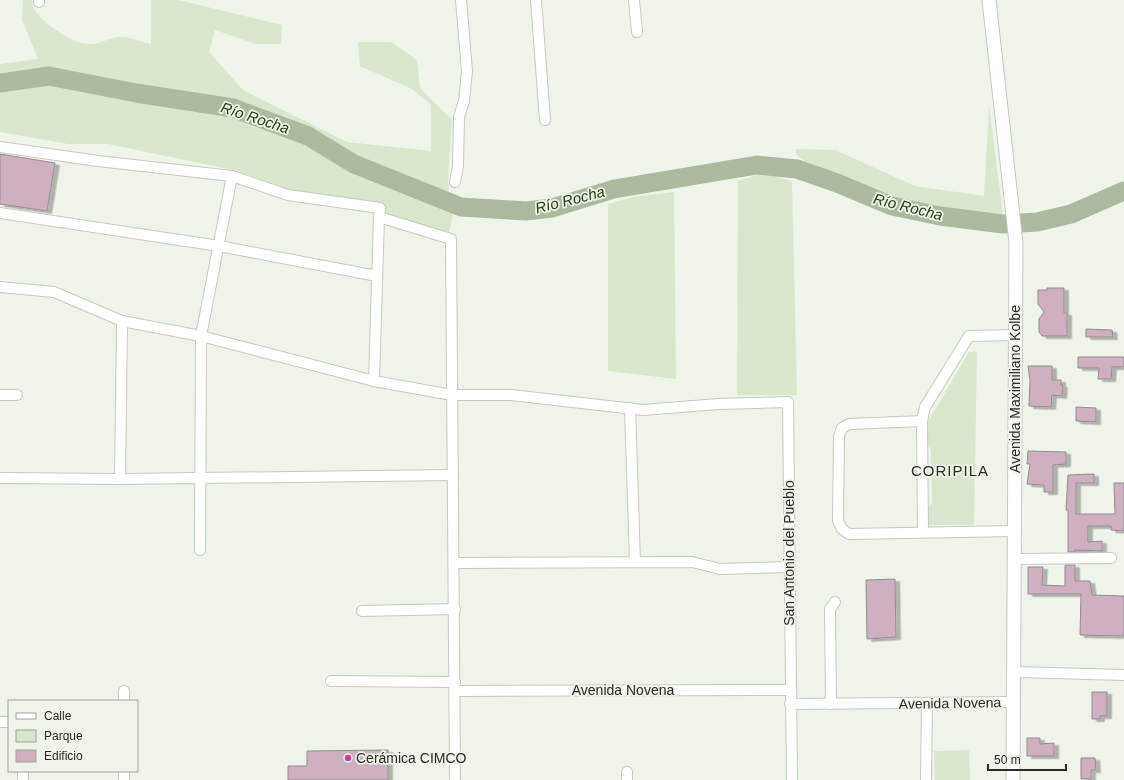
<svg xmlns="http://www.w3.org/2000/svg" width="1124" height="780" font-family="Helvetica,sans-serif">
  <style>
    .green { fill: #d8e7cd }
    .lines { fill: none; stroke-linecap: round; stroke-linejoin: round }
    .river { stroke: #acbb9f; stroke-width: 19 }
    .building { fill: #ceb0c1; stroke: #958b91; filter: url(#shadow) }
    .minor-casing { stroke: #c5cbc1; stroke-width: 12 }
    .major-casing { stroke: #c5cbc1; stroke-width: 15 }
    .minor { stroke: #fff; stroke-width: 10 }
    .major { stroke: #fff; stroke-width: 13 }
    .poi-dot { fill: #be4599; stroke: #eef4ea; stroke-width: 1.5 }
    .labels { text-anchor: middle; stroke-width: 3.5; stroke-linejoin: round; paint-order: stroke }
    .street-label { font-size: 14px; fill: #292b27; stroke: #eef4ea }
    .poi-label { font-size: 14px; fill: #292b27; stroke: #eef4ea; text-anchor: start }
    .water-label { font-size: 15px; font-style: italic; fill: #283d11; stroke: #eef4ea }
    .neighbourhood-label { font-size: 15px; letter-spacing: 1px; fill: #292b27; stroke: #eef4ea }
  </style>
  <defs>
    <filter id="shadow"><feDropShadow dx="4.5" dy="2.5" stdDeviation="0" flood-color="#0004"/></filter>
  </defs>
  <rect width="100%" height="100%" fill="#eef4ea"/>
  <g class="green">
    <path d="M23,0H32C33,3 33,7 34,9C42,23 75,46 91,44C102,44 109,37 121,37C131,37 141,42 151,44V0H178L282,25L281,44H256L215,30L209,52L243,90L347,142L431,151V105L412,89L360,66L358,42H391L417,60L420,88L452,120L448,179L449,192L393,172L345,151L315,132L237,102L142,87L47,69L0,76V64L38,59L22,20Z"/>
    <path d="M51,81L230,113L304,139L346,167L454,210L449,232L384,214L385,203L291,190L238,171L108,144H68L0,132V88Z"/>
    <path d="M989,106L1003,215H982L893,200L805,161L796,155V149L835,150L915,186L984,196Z"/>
    <path d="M757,175H774L792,182L797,395H737L738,181Z"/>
    <path d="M674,192L676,379L608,371V204L632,197Z"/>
    <path d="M977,351L974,525H928V507L932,503L931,450L927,444V423L969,352Z"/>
    <path d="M969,750L970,780H935L934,751Z"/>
  </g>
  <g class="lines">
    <path class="river" d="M0,83L49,76L136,93L233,108L308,136L354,164L461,207L526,211L552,208L614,189L757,165L797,169L837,183L892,206L940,216L1003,224L1037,222L1071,214L1124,191"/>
  </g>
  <g class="building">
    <path d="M0,154L55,163L47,211L0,204Z"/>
    <path d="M1047,288H1064V313H1067V336H1042L1039,332V319L1044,312L1038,304V290H1047Z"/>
    <path d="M1086,329L1112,330L1113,337H1086Z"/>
    <path d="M1078,357H1124V367H1112L1111,379H1098L1099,368H1078Z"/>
    <path d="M1028,366H1052V380H1061V385H1063L1062,396L1052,395L1051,407L1029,406L1030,380Z"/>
    <path d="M1076,407L1096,408V422L1076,421Z"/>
    <path d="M1028,451L1066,452V464L1053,465V492H1044V485L1027,484L1030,464H1027Z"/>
    <path d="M1094,474V483H1076V514H1115L1114,483H1124V531L1111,530V526H1088V542L1102,541V551L1075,550V552H1068V510H1066L1068,475Z"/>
    <path d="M1065,565H1075V581H1090L1092,595L1124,596V636L1080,635L1081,594H1028V567H1043L1042,585L1065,586Z"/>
    <path d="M895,579L896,637L867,639L866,580Z"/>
    <path d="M1092,692H1107V716H1100V719H1092Z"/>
    <path d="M1027,738H1040V744L1054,743V756H1027Z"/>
    <path d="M388,750V780H288V766H307V751Z"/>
    <path d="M1081,758H1095L1096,770H1091V779H1081Z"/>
  </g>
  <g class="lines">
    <g class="minor-casing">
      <g id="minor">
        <path d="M39,0V2"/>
        <path d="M536,0L545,120"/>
        <path d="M634,0L637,32"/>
        <path d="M0,147L98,161L232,176L288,195L380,208L379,217L451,239L455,780"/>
        <path d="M455,182L458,166L459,117L464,101L467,71L461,0"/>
        <path d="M0,213L219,246L377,276"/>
        <path d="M0,287L54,292L122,321L201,336L374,381L452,395H511L643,410L718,404L788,402L792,780"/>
        <path d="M374,381L379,217"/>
        <path d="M0,395H17"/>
        <path d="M630,408L635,562"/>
        <path d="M922,421L849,424L842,428L839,436L838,521L842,529L849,534L1015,531"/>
        <path d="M0,478L120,479L453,475"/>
        <path d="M120,479L122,321"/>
        <path d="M923,532L922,421L925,407L969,336L1015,335"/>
        <path d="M200,550L201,336L232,176"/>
        <path d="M1015,559L1111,558"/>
        <path d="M454,563L692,562L720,569L789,567"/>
        <path d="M362,611L455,609"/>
        <path d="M1014,672L1124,675"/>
        <path d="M331,681L455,682"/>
        <path d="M124,691V701"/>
        <path d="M456,691L790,690"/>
        <path d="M790,704L1014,702"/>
        <path d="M831,704L830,609L835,602"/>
        <path d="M0,722H9"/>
        <path d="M124,771V780"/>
        <path d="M23,780V771"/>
        <path d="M627,780V772"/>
        <path d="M926,780L927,703"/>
      </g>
    </g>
    <g class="major-casing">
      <path id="major" d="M989,0L1016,243L1013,780"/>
    </g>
    <use href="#minor" class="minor"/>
    <use href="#major" class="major"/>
  </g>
  <circle class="poi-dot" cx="348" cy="758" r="4"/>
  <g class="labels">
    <g class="street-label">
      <text transform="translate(1015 389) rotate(-90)" y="5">Avenida Maximiliano Kolbe</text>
      <text transform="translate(789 553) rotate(-90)" y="5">San Antonio del Pueblo</text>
      <text x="623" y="695">Avenida Novena</text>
      <text transform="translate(950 703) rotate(-1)" y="5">Avenida Novena</text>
    </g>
    <g class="poi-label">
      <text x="356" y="763">Cerámica CIMCO</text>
    </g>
    <g class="water-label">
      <text transform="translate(255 118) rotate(18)" y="5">Río Rocha</text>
      <text transform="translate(570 200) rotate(-14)" y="5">Río Rocha</text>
      <text transform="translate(908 207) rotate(14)" y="5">Río Rocha</text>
    </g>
    <g class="neighbourhood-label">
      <text x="950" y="476">CORIPILA</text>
    </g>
  </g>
  <rect x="8" y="700" width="130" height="72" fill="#eef4ea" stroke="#9fa49c"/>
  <rect x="16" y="713" width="20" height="6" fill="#ffffff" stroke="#9fa49c"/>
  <text x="44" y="720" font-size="12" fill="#292b27">Calle</text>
  <rect x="16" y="730" width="20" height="12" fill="#d8e7cd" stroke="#9fa49c"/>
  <text x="44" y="740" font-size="12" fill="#292b27">Parque</text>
  <rect x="16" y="750" width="20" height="12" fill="#ceb0c1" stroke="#9fa49c"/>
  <text x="44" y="760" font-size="12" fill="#292b27">Edificio</text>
  <path d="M988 764v6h78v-6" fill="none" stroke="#292b27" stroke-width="2"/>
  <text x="994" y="764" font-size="12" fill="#292b27" stroke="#eef4ea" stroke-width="3" paint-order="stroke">50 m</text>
</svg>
